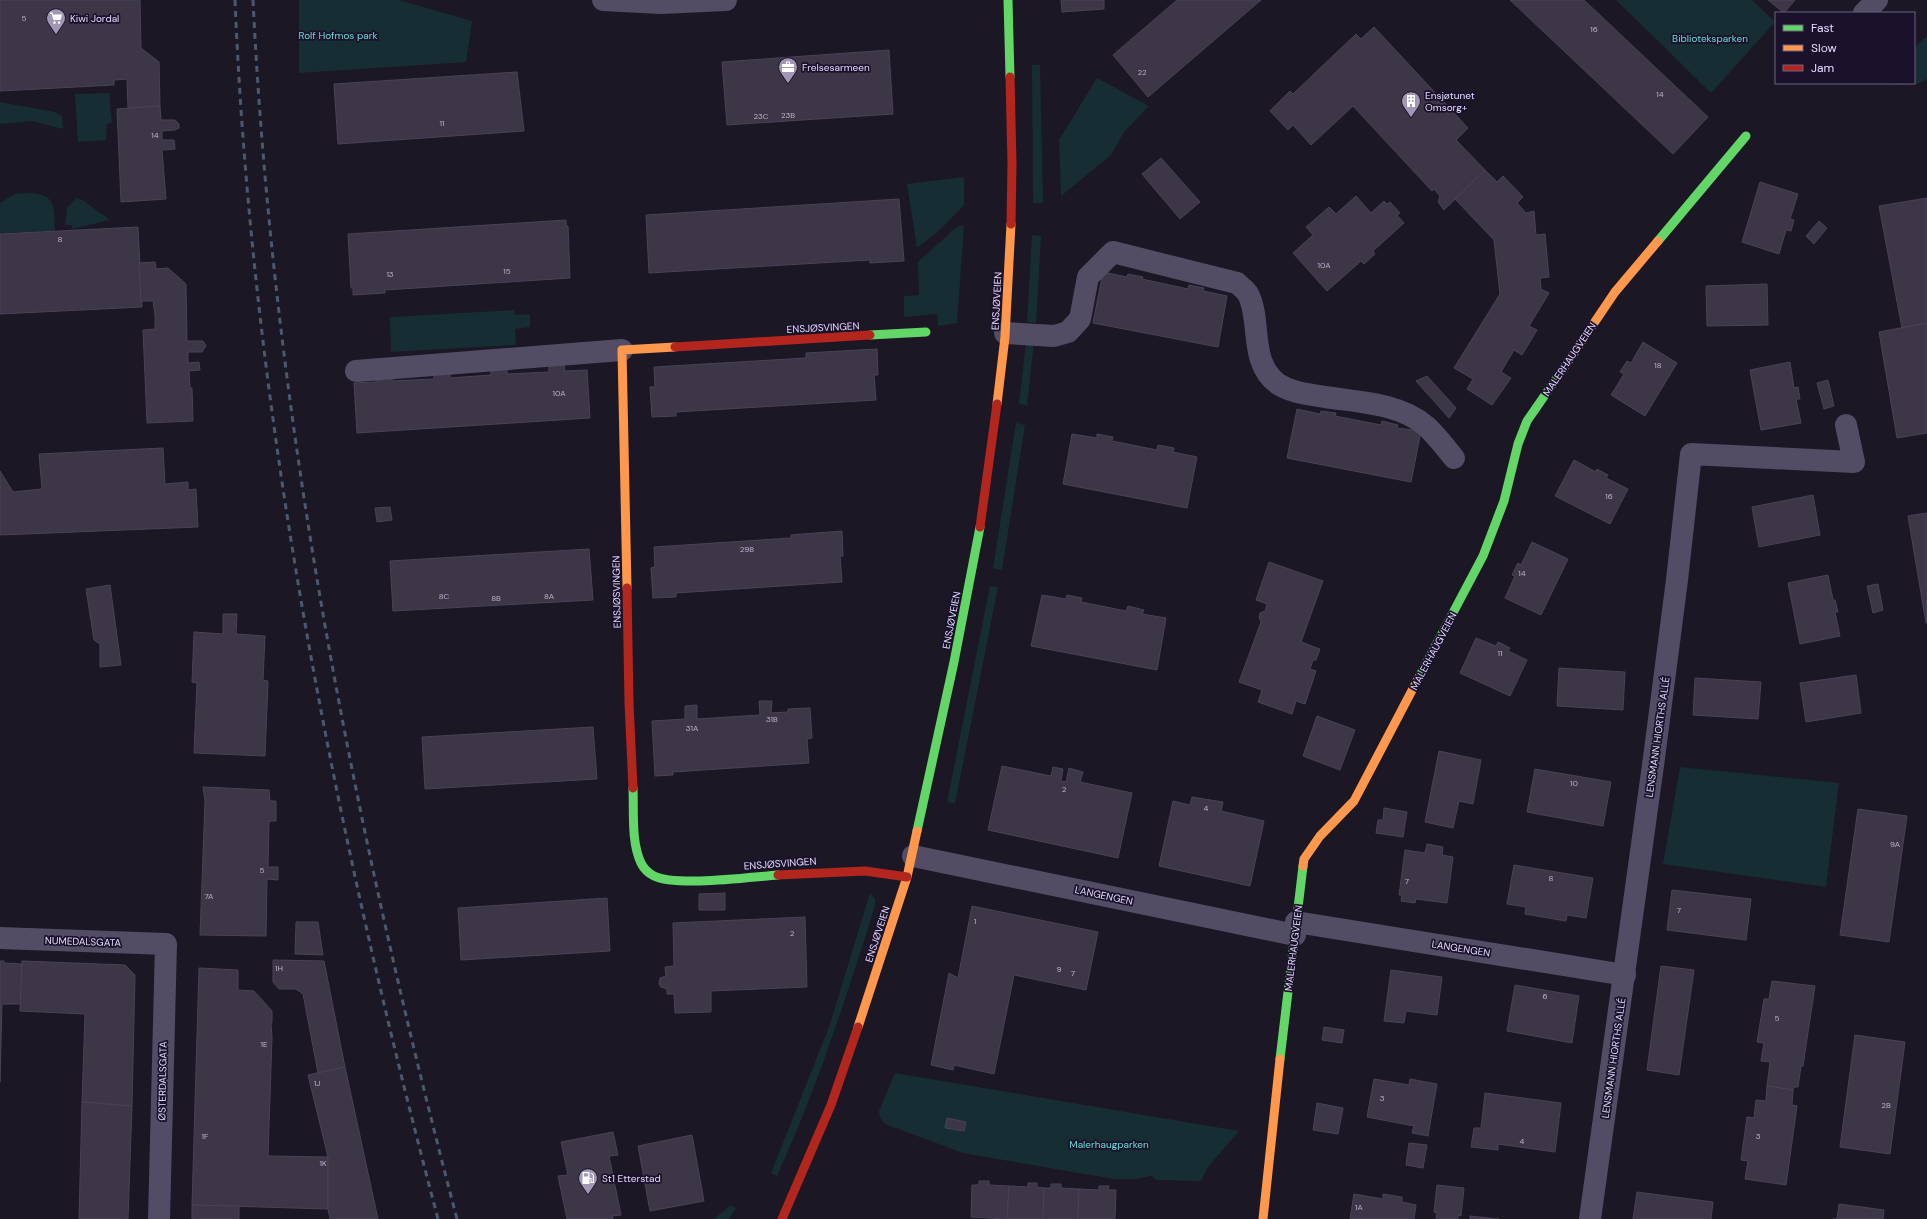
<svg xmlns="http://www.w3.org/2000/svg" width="1927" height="1219" font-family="'DM Sans',sans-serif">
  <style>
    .green { fill: #152d33 }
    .building { fill: #3c3646; stroke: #4a4258 }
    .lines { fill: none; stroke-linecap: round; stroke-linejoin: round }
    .street { stroke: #524d65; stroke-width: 22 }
    .fast { stroke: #63d668; stroke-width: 9 }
    .slow { stroke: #ff974d; stroke-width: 9 }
    .jam { stroke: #b3261e; stroke-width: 9 }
    .rail { stroke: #4b5970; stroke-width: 3; stroke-dasharray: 6 5; stroke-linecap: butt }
    .labels { text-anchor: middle; stroke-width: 3.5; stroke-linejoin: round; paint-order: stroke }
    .number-label { font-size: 8px; fill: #bcb2d1 }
    .poi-label { font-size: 10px; fill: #e6dcff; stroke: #1a112b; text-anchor: start }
    .park-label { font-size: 10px; fill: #67e0d7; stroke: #1a112b }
    .street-label { font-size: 10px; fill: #e6dcff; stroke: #1a112b }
  </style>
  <rect width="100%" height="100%" fill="#1c1725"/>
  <g class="green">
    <path d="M299,0H399L472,21L466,62L299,73Z"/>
    <path d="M1616,0H1752L1775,22L1711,93Z"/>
    <path d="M1927,36V79L1917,84L1892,85V83H1914V48Z"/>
    <path d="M1032,65H1040L1043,203H1033Z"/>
    <path d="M1097,78L1149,106L1124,132L1111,155L1061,196L1059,140Z"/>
    <path d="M109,93L112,123L107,124L106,140L78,142L75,94Z"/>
    <path d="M0,102L55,112L62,116L63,129L32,121L0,124Z"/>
    <path d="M964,177V205L941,229L917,248L907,184Z"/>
    <path d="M26,193C57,193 54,207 55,231L0,233V203L15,194Z"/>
    <path d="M77,198L84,201L110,220L72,229V225H65L67,207Z"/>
    <path d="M964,225L957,323L938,326L937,314L904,317V296L919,295L918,262L958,226Z"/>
    <path d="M1032,235L1041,236L1036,323L1027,322Z"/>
    <path d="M514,310L515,315L530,314V327L515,329L516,345L391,352L390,317Z"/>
    <path d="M1026,342H1034L1027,405L1019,404Z"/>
    <path d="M1016,423L1025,425L1002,570L993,568Z"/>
    <path d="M990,586L998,587L955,804L947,802Z"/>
    <path d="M1680,767L1839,783L1826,887L1663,864Z"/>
    <path d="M870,893L875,899V906C846,998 817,1088 777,1176L771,1173L829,1027Z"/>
    <path d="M895,1073L1239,1131L1208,1167L1201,1181L1157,1180L1151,1176L1136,1179H1114L963,1153L885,1124L880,1118L879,1111Z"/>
    <path d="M731,1205L736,1208L729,1219H714Z"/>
  </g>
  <g class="building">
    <path d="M0,0H140L141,48L159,62L160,106L128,108L127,79L114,80V85L0,91Z"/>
    <path d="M1061,0H1104V9L1062,12Z"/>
    <path d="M1177,0H1261L1148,97L1113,55Z"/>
    <path d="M1510,0H1584L1708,117L1673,154Z"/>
    <path d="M1768,0H1795L1784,13Z"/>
    <path d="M1374,27L1468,128L1456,140L1485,170L1444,210L1438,202L1440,196L1434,189L1432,191L1353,106L1311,145L1293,125L1288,130L1270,111L1290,91L1293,94L1356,34L1361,39Z"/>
    <path d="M889,50L893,114L727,125L722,62Z"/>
    <path d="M517,72L524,131L338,144L334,84Z"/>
    <path d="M160,106L161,120H175L179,124V128L175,130L162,131V140H174L175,149L162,150L166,199L121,202L117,109Z"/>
    <path d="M1161,158L1200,202L1180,219L1142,174Z"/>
    <path d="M1485,170L1497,182L1503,176L1523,197L1517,203L1526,213L1534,211L1536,235L1545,234L1549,277L1540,278L1541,289L1549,293L1529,326L1537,330L1522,355L1514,350L1501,372L1511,378L1492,405L1467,389L1473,379L1454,368L1500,294L1494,240L1455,199Z"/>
    <path d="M1760,182L1798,194L1790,219L1794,220L1791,231L1786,230L1779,254L1742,242Z"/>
    <path d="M1356,196L1371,213L1384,201L1387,204L1390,202L1400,213L1397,215L1404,223L1373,251L1375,254L1364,264L1361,261L1327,291L1293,253L1313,235L1306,227L1329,207L1336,214Z"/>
    <path d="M1927,198V323L1902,328L1879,206Z"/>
    <path d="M899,199L904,261L870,263V260L649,273L646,215Z"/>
    <path d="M566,220V226H568L570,278L385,290V293L353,295V288H351L348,234Z"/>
    <path d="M1819,221L1827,228L1814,244L1806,236Z"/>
    <path d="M138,227L142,307L0,314V234Z"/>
    <path d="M155,262L156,269L168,268L186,284L187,341H203L206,346L202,352H188V363L199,362L200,370L189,371L190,388H192L193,421L147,423L143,330L155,329V315L153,301H141L139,263Z"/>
    <path d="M1103,272L1127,277L1128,274L1143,277L1142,279L1188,289L1189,285L1204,288L1203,291L1227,296L1218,347L1093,323Z"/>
    <path d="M1767,284L1768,325L1707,326L1706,286Z"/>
    <path d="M1927,323V433L1897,438L1879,332Z"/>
    <path d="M1643,342L1677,363L1645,416L1611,395L1624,374L1620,372L1627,361L1631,363Z"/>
    <path d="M877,349L878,375H874L876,400L676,412V416L652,417L650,387H655L654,367L806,358V353Z"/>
    <path d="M1790,362L1794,388L1798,387L1800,399H1796L1801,423L1761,430L1750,370Z"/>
    <path d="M564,365L565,371L587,370L590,418L357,433L354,383L376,382V377L392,376V381L434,379V373L450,372V378L491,375V370L507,369V374L549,372V366Z"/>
    <path d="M1427,376L1456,408L1449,418L1416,381Z"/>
    <path d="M1828,380L1834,406L1824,409L1817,383Z"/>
    <path d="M1297,409L1320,414L1321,411L1336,413L1335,416L1381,425L1382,421L1398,425L1397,428L1421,431L1411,482L1287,458Z"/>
    <path d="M1072,434L1097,438V434L1113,437L1112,441L1157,450L1158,445L1174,448L1173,452L1197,457L1187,508L1063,484Z"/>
    <path d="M163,448L165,484L188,482V490L196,489L198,527L0,535V471L13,492L42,489L39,454Z"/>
    <path d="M1574,460L1596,472L1597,469L1608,475L1606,478L1628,489L1610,524L1555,496Z"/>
    <path d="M1813,495L1820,535L1759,547L1752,507Z"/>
    <path d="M390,507L392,520L377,522L375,508Z"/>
    <path d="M1927,513V623H1926L1908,516Z"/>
    <path d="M842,531L843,556H840L842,582L676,593V597L653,598L651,568L655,567L654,547L791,538V535Z"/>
    <path d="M1532,542L1568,559L1541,615L1505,598L1515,576L1512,575L1518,563L1521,565Z"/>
    <path d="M589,549L593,600L393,611L390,561Z"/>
    <path d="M1269,562L1323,581L1301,642L1320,649L1316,660H1313L1310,669L1316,671L1305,704L1296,701L1292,714L1258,702L1262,690L1239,682L1261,622L1259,617L1260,613L1265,611L1267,604L1256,600Z"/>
    <path d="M1828,575L1833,600H1835L1838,612H1835L1840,636L1800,644L1788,583Z"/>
    <path d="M1878,584L1883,610L1873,613L1867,586Z"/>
    <path d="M110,585L121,665L100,667V644L94,640L86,589Z"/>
    <path d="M1042,595L1066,599L1067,595L1082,598L1081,602L1126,611L1128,606L1144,610L1142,614L1166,618L1157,670L1031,646Z"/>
    <path d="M223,614H237L236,634L265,636L263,680L268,681L265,756L194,753L197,683L192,682L194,632L223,634Z"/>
    <path d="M1476,638L1496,646L1498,642L1510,648L1508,651L1527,660L1510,696L1460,673Z"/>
    <path d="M1559,668L1625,672L1623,710L1557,706Z"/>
    <path d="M1856,675L1861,713L1806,722L1800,683Z"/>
    <path d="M1695,678L1761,682L1758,719L1693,715Z"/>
    <path d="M759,701H772L771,713L788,712V709L810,708L812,738L807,739L809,763L673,772V775L655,776L652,721L685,719V706L697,705V719L760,715Z"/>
    <path d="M1317,716L1355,730L1340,770L1303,756Z"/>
    <path d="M593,727L597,779L425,789L422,737Z"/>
    <path d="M1439,751L1481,760L1473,804L1459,801L1453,828L1425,822Z"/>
    <path d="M1002,766L1051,776L1053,767L1063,769L1061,781L1066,782L1069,768L1083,772L1080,782L1132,793L1118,858L988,830Z"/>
    <path d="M1535,769L1611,782L1603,826L1527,812Z"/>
    <path d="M203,787L269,790L270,801H276V821H269L268,867H278V880L267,879L266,936L200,935L205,801Z"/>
    <path d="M1192,797L1223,802L1221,811L1264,821L1250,886L1159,866L1173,801L1190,805Z"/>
    <path d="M1384,808L1407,812L1403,837L1376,833L1378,820H1383Z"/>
    <path d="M1858,809L1907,816L1889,942L1840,935Z"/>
    <path d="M1427,844L1443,847L1442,855L1453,857L1447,903L1416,899L1415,903L1401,901L1402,895H1399L1405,850L1425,853Z"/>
    <path d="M1514,865L1593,878L1586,918L1567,915L1566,921L1525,914L1526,907L1507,904Z"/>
    <path d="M1672,890L1751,899L1746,940L1667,930Z"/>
    <path d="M725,893V910H699V894Z"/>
    <path d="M607,898L610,951L461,960L458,908Z"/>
    <path d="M972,906L1098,932L1086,990L1014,975L994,1074L954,1065L953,1070L931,1065L949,973L958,978Z"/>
    <path d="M805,917L807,987L711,991V1012L675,1013L674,994H667V989L661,987L659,984L660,978L666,976L665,967L674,966L673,923Z"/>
    <path d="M296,922H318L323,955L295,954Z"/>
    <path d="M273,960L324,961L345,1067L318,1073L303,994L296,989H279L273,982Z"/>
    <path d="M0,961H4V963L22,964L21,1004H2L0,1082Z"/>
    <path d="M22,961L125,965L135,975L132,1106L82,1102L85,1014L20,1011Z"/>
    <path d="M1661,966L1694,970L1679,1075L1647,1070Z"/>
    <path d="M199,968L238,970V990L254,991L272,1011V1023H271L272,1037L268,1156L328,1157V1209L192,1205Z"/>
    <path d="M1391,970L1442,977L1437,1015L1406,1011L1404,1023L1384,1021Z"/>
    <path d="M1772,981L1815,986L1803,1066H1801L1798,1087H1794L1793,1090L1767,1086L1770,1062L1761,1061L1764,1043L1757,1042L1764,999H1769Z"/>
    <path d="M1515,985L1579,996L1572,1043L1507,1031Z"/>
    <path d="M1324,1027L1344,1030L1342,1043L1322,1040Z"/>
    <path d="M1855,1035L1905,1042L1890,1154L1840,1147Z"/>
    <path d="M345,1067L378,1219H330L328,1209V1157L308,1075Z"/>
    <path d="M1374,1079L1409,1085L1410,1079L1437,1084L1428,1136L1412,1133L1414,1126L1367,1117Z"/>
    <path d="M1767,1086L1793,1090L1792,1105L1797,1106L1786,1185L1745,1179L1748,1161L1741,1160L1747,1117L1754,1118L1756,1100L1766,1101Z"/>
    <path d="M1485,1093L1561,1103L1555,1152L1498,1144V1150L1471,1147L1474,1128H1481Z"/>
    <path d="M82,1102L132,1106L128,1219H79Z"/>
    <path d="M1317,1103L1343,1108L1338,1134L1313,1130Z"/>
    <path d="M947,1118L966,1122L964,1131L945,1128Z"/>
    <path d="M613,1132L618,1155L609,1156L621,1215L612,1216L613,1219H567L558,1176L568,1175L561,1142Z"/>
    <path d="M692,1135L704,1201L650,1211L638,1146Z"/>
    <path d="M1409,1143L1427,1145L1423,1168L1406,1165Z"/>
    <path d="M979,1181H989V1185L1009,1186L1007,1219L971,1217L972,1185H979Z"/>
    <path d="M1028,1183H1037V1187L1044,1188L1043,1219H1007L1009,1186L1028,1187Z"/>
    <path d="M1051,1184H1061V1188L1079,1189L1078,1219H1043L1044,1188H1051Z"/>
    <path d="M1437,1185L1464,1188L1461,1216L1458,1215V1219H1436L1437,1213L1434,1212Z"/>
    <path d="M1099,1186H1109L1108,1190H1116L1115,1219H1078L1079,1189L1099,1190Z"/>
    <path d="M1637,1192L1713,1202L1711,1219H1633Z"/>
    <path d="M1354,1194L1383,1199V1194L1402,1197V1202L1416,1205L1414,1219H1350Z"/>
    <path d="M1839,1204L1884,1210L1883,1219H1833H1837Z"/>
    <path d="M192,1205L239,1206V1219H192Z"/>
    <path d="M1470,1216L1499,1219H1470Z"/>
  </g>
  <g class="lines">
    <g class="street">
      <path d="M603,0L661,3L726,0"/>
      <path d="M1864,13L1877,0"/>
      <path d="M1005,333L1054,336L1068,332L1080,319L1088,277L1113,252L1237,283C1240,286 1246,290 1248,294C1262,320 1248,362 1278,384C1292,393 1309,394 1325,397C1358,402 1399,403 1426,426C1436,435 1445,447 1454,458"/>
      <path d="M356,371L622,350"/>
      <path d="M913,856L1295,935"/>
      <path d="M1296,922L1625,975"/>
      <path d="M0,938L166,944L159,1219"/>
      <path d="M1590,1219L1654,758L1677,580L1691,454L1854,462L1846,425"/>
    </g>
    <g class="fast">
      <path d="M1008,0L1010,77"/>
      <path d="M1658,241L1746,136"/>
      <path d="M870,335L926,332"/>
      <path d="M1418,679L1483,556L1504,501L1518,444L1527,421L1563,369"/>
      <path d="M633,788C634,812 631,842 641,863C644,869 648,873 654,876C677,887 750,877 778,875"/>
      <path d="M917,831L954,662L980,527"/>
      <path d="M1280,1059L1303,866"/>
    </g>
    <g class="slow">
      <path d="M1563,369L1615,292L1658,241"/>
      <path d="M997,404L1005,337L1011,224"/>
      <path d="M627,588L622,350L675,347"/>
      <path d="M1303,866L1304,859L1320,836L1354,801L1418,679"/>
      <path d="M858,1027L907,877L917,831"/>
      <path d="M1263,1219L1280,1059"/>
    </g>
    <g class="jam">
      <path d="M1010,77L1012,164L1011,224"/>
      <path d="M675,347L870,335"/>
      <path d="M980,527L997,404"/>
      <path d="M627,588L629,703L633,788"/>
      <path d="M778,875L865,871L907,877"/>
      <path d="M782,1219L831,1105L858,1027"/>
    </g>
    <g class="rail">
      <path d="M235,0C252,411 333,822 438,1219"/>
      <path d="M253,0C273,413 352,820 457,1219"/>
    </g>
  </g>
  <defs>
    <g id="supermarket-pin" transform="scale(1)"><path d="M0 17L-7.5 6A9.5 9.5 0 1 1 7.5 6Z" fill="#9f97b3" stroke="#1a112b"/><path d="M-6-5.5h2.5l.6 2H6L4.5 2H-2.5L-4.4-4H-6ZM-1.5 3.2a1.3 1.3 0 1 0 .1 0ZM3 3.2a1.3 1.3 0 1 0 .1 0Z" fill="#fff"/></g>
    <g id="office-pin" transform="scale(1)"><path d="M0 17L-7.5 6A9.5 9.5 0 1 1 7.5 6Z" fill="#9f97b3" stroke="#1a112b"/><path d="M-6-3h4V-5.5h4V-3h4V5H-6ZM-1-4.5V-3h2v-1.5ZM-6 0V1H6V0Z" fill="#fff"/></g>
    <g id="building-pin" transform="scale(1)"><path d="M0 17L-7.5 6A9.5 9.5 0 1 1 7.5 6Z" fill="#9f97b3" stroke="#1a112b"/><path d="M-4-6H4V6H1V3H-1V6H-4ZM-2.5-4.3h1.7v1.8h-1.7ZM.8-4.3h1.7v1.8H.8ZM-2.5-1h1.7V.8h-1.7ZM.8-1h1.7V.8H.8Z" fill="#fff"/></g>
    <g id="fuel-pin" transform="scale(1)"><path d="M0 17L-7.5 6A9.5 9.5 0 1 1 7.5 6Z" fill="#9f97b3" stroke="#1a112b"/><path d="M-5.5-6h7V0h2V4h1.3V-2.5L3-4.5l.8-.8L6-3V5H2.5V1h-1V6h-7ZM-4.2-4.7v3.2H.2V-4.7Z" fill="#fff"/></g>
  </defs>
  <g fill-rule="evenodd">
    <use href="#supermarket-pin" x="56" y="18"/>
    <use href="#office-pin" x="788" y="67"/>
    <use href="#building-pin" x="1411" y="101"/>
    <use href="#fuel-pin" x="588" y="1178"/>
  </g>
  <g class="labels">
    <g class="number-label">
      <text x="24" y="21">5</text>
      <text x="1594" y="32">16</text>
      <text x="1142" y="75">22</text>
      <text x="1660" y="97">14</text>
      <text x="788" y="118">23B</text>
      <text x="761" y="119">23C</text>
      <text x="442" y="126">11</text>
      <text x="155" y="138">14</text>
      <text x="60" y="242">8</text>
      <text x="1324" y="268">10A</text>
      <text x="507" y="274">15</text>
      <text x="390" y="277">13</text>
      <text x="1658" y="368">18</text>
      <text x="559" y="396">10A</text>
      <text x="1609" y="499">16</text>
      <text x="747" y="552">29B</text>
      <text x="1522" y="576">14</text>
      <text x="444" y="599">8C</text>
      <text x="549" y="599">8A</text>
      <text x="496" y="601">8B</text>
      <text x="1500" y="656">11</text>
      <text x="772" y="722">31B</text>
      <text x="692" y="731">31A</text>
      <text x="1574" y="786">10</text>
      <text x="1064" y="792">2</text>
      <text x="1206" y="811">4</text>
      <text x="1895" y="847">9A</text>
      <text x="262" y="873">5</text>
      <text x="1551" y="881">8</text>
      <text x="1407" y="884">7</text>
      <text x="209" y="899">7A</text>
      <text x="1679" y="913">7</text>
      <text x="975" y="924">1</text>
      <text x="792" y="936">2</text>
      <text x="279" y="971">1H</text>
      <text x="1059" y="972">9</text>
      <text x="1073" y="976">7</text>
      <text x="1545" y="999">6</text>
      <text x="1777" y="1021">5</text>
      <text x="264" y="1047">1E</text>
      <text x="317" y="1086">1J</text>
      <text x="1382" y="1101">3</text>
      <text x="1886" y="1108">2B</text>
      <text x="205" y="1139">1F</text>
      <text x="1758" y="1139">3</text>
      <text x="1522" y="1144">4</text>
      <text x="323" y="1166">1K</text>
      <text x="1359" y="1210">1A</text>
    </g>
    <g class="poi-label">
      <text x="70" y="22">Kiwi Jordal</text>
      <text x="802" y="71">Frelsesarmeen</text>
      <text x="1425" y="99">Ensjøtunet<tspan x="1425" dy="12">Omsorg+</tspan></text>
      <text x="602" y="1182">St1 Etterstad</text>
    </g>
    <g class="park-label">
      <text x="338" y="39">Rolf Hofmos park</text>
      <text x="1710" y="42">Biblioteksparken</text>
      <text x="1109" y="1148">Malerhaugparken</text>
    </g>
    <g class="street-label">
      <text transform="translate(996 301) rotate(-87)" y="4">ENSJØVEIEN</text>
      <text transform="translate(823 327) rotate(-3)" y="4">ENSJØSVINGEN</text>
      <text transform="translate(1569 359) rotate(-56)" y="4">MALERHAUGVEIEN</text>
      <text transform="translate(616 592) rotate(-91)" y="4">ENSJØSVINGEN</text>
      <text transform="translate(951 620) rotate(-79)" y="4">ENSJØVEIEN</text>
      <text transform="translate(1433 651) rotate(-62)" y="4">MALERHAUGVEIEN</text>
      <text transform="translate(1657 737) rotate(-82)" y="4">LENSMANN HIORTHS ALLÉ</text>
      <text transform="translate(780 863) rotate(-4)" y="4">ENSJØSVINGEN</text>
      <text transform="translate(1104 895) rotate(12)" y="4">LANGENGEN</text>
      <text transform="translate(877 934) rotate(-72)" y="4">ENSJØVEIEN</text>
      <text transform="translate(83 941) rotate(2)" y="4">NUMEDALSGATA</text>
      <text transform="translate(1293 948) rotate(-83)" y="4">MALERHAUGVEIEN</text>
      <text transform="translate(1461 948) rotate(9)" y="4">LANGENGEN</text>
      <text transform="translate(1613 1058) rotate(-82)" y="4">LENSMANN HIORTHS ALLÉ</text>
      <text transform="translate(162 1081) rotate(-89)" y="4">ØSTERDALSGATA</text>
    </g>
  </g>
  <rect x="1775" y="12" width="140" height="72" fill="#1a112b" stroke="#6c6280"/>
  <rect x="1783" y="25" width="20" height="6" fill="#63d668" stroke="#6c6280"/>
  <text x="1811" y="32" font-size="12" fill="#e6dcff">Fast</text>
  <rect x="1783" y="45" width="20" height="6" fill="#ff974d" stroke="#6c6280"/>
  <text x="1811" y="52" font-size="12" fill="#e6dcff">Slow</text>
  <rect x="1783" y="65" width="20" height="6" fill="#b3261e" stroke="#6c6280"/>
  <text x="1811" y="72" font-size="12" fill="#e6dcff">Jam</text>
</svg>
